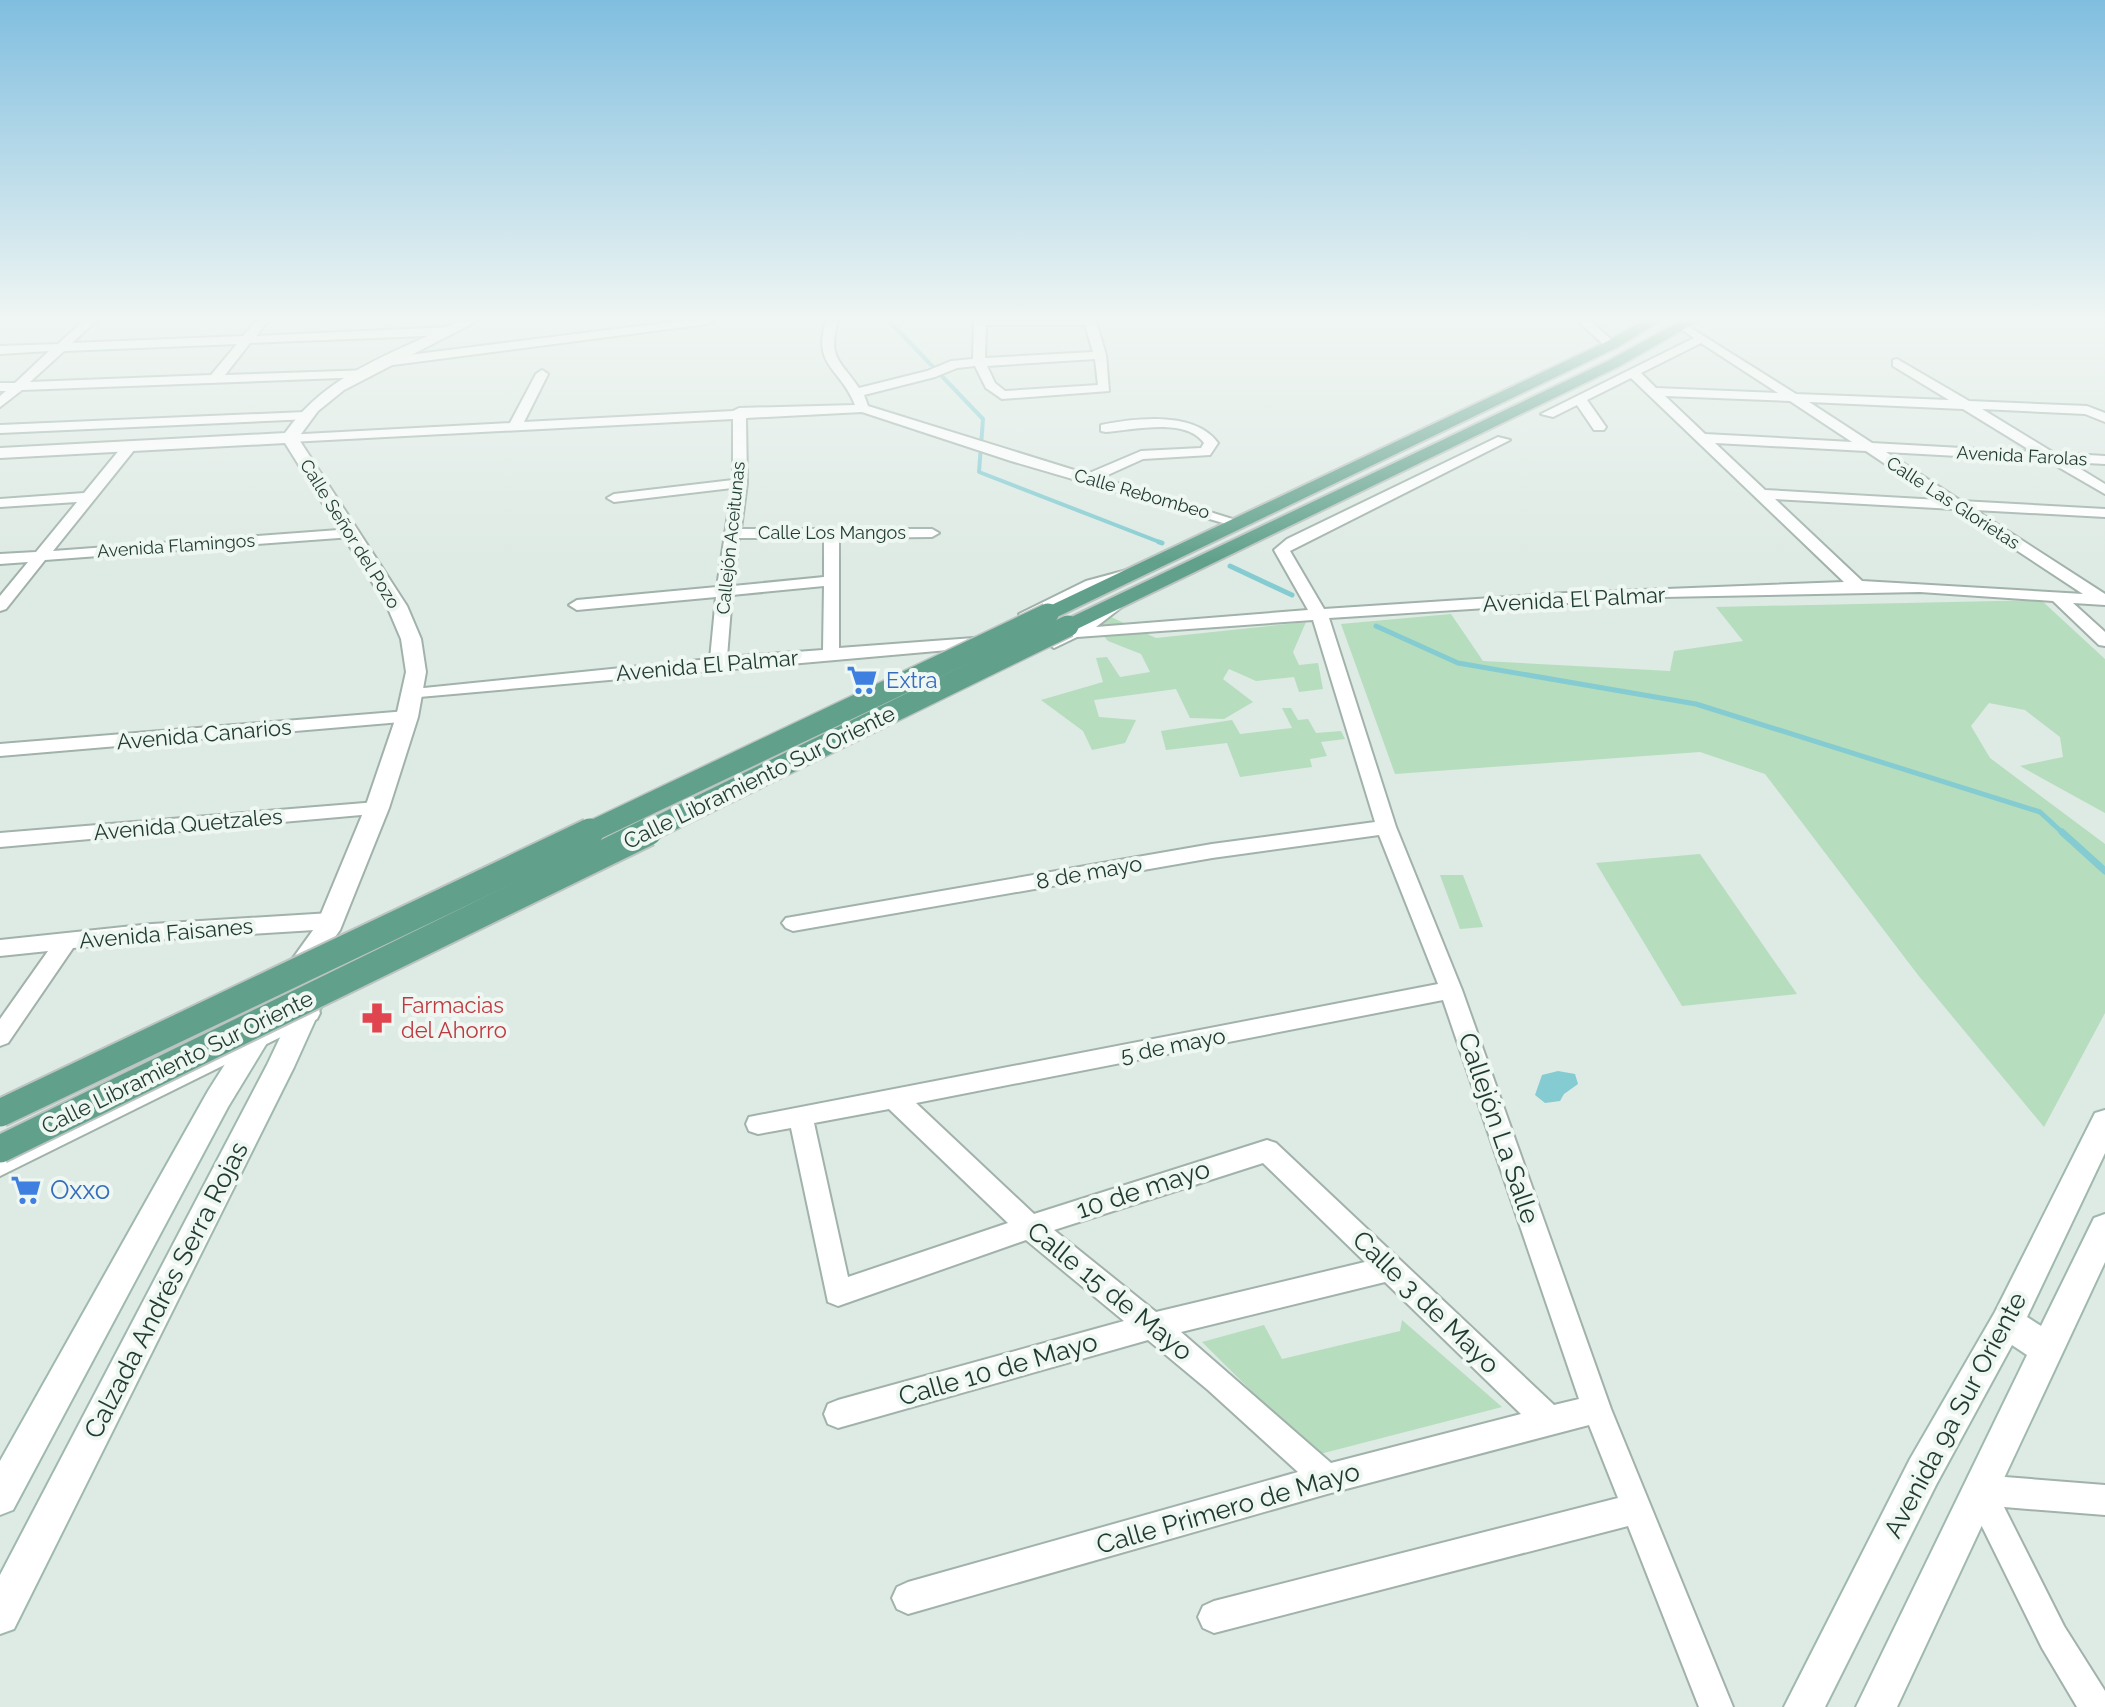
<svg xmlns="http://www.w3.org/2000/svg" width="2105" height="1707" font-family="Raleway,sans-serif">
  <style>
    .green { fill: #b6ddbd }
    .water { fill: #84ccd2 }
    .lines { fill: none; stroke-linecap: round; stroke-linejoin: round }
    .stream-far2 { stroke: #84ccd2; stroke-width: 4 }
    .stream-far1 { stroke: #84ccd2; stroke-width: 5 }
    .stream { stroke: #84ccd2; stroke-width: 7 }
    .minor-casing { stroke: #a1b2ab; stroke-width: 4 }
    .tertiary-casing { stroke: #a1b2ab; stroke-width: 4 }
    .secondary-casing { stroke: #9fb9ae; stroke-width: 4 }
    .primary-casing { stroke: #bcc4c1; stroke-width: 4 }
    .minor { fill: #fff; fill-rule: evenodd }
    .tertiary { fill: #fff; fill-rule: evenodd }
    .secondary { fill: #fff; fill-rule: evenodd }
    .primary { fill: #61a18c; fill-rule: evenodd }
    .primary-bridge-far1-casing { stroke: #bcc4c1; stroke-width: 24; stroke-linecap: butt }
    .primary-bridge-casing { stroke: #bcc4c1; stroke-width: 31; stroke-linecap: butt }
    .primary-bridge-far1 { stroke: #61a18c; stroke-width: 21 }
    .primary-bridge { stroke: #61a18c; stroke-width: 27 }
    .labels { text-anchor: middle; stroke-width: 8; stroke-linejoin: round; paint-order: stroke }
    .far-street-label { font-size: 18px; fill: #1f3a31; stroke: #eff7f2 }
    .street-label { font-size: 22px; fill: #1f3a31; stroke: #eff7f2 }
    .shop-label { font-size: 22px; fill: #366cbe; stroke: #eff7f2; text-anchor: start }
    .health-label { font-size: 22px; fill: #be3a42; stroke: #eff7f2; text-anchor: start }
    .near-street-label { font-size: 26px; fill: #1f3a31; stroke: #eff7f2 }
    .near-shop-label { font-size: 26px; fill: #366cbe; stroke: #eff7f2; text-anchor: start }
  </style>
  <rect width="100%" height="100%" fill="#deeae4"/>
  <g class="green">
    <path d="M2041,600L2105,659V813L2020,766L2063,757L2060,737L2025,710L1989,703L1971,726L1990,758L2105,844V1013L2044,1127L1918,975L1765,774L1700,752L1395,774L1341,624L1451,614L1483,661L1670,671L1674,651L1743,641L1716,607Z"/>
    <path d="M1111,617L1156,638L1306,622L1293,652L1299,665L1318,663L1323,689L1299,692L1294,677L1256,681L1229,669L1223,679L1253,702L1224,719L1190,718L1176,689L1094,700L1099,717L1136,720L1125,743L1092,750L1083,731L1041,700L1103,682L1096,658L1107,657L1120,677L1150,672L1141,654L1108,641L1093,624Z"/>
    <path d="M1282,708H1291L1298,720L1308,719L1316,733L1341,731L1345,739L1321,742L1327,756L1310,759L1312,767L1240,777L1227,743L1166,750L1161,731L1232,720L1240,734L1292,728Z"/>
    <path d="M1700,854L1797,994L1682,1006L1596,863Z"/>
    <path d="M1440,875H1463L1483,927L1460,929Z"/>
    <path d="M1402,1320L1502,1407L1316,1455L1202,1342L1264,1325L1282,1359L1400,1331Z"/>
  </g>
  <path class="water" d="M1558,1071L1575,1074L1578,1084L1564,1094L1560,1101L1545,1103L1535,1095L1542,1075Z"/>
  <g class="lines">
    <path class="stream-far2" d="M889,321L983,419L979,472L1162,543"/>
    <g class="stream-far1">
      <path d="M1159,542L1162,543"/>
      <path d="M1230,566L1292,595"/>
      <path d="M1376,626L1458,663L1696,704L2040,812L2064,834"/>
    </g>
    <path class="stream" d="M2062,832L2105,871"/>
    <g class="minor-casing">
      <g id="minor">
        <path d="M83,321H96L72,343L243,336L256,321H268L256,336L450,327L456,331L450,335L250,343L225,375L371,370V376L367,377L22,390L0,407V396L6,391H0V383H15L49,351L0,354V346L58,344ZM237,344L211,375L30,382L64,351Z"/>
        <path d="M680,321H713L707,324L385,366L379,362L385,358Z"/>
        <path d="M826,321H838C827,358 840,360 859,388L927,371L951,361L973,359L974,321H1096L1106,355L1109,391L1002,399L986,388L975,366L957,368L935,377L864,395L868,406L1087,474L1141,451L1201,448L1204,443C1186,417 1133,430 1106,432L1101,431V425C1136,418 1195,411 1218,443L1210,455L1143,459L1101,478L1242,522L1240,525H1230L1011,461L862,412L746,418L747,483L741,529H932L939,533L932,537L839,538V648L987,637L995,642L993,646L408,698L405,694L408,690L414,689L710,659L716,597L577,610L569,605L577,600L717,587L732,488L614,502L607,498L614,494L733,480V419L290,442L285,441V435L510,423L536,374L542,370L548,374L524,422L733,411L739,408L855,405C841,368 812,367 826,321ZM986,325H1085L1093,352L985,358ZM1095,359L1098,385L1005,391L995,383L987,366ZM739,538H824V577L733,586ZM824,586L823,650L727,657L732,595Z"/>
        <path d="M1578,321H1591L1617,345L1607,348Z"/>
        <path d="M1683,323L1796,394L1949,400L1893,366V360L1897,359L1969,401L2087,406L2105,413V422L2085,414L1982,409L2054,453L2105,456V464L2069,462L2105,484V494L2048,461L1886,452L1961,501L2105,509V517L1975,510L2105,594V605L2073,603L2105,632V646L2099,645L2053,601L1920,592L1663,597L1329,618L1396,827L1462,990L1611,1409L1733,1707H1699L1628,1526L1214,1633L1203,1628L1198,1617L1203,1606L1214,1601L1618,1498L1589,1425L1327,1494L908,1614L897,1609L892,1598L897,1587L908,1582L1298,1472L1208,1390L1148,1340L838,1428L828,1424L824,1414L828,1404L838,1400L1124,1321L1026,1240L838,1306L828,1302L791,1128L758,1134L749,1131L746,1124L749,1117L1438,984L1379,835L1212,858L793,931L786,928L782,923L786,918L1212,844L1375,822L1313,620L1077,637L1054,648L1046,643L1121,595L1129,600L1127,603L1096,627L1308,610L1274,550L1287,539L1498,437L1510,440L1290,551L1324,609L1566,593L1844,582L1631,378L1587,400L1606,427L1604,430H1594L1577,405L1553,417L1541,414L1694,338L1677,326ZM1701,343L1778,393L1656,388L1641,373ZM1665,396L1790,401L1852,442L1705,434ZM1809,402L1963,409L2033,452L1872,443ZM1715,443L1866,451L1939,500L1765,490ZM1775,499L1954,509L2083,594L1862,581ZM1443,1000L1579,1399L1554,1405L1276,1143L1267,1140L1034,1214L916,1103ZM889,1109L1008,1223L848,1277L814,1123ZM1263,1163L1365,1262L1156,1312L1054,1230ZM1385,1282L1521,1414L1331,1463L1181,1332Z"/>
        <path d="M305,412L312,416L310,419L0,433V425Z"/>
        <path d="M130,442L135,443V449L53,551L352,529L359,533L352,537L45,560L6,609L0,611V596L28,562L0,564V554L36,552L77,502L0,507V499L84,493L125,443Z"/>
        <path d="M1127,570L1135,575L1133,578L1098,587L1033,617H1021L1019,614L1086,581Z"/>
        <path d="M407,711L413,713L416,717L413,721L0,756V744Z"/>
        <path d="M377,802L384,803L387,808L384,813L0,847V833Z"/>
        <path d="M331,913L338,916L342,921L338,926L331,929L152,940L73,948L8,1043L0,1046V1019L48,951L0,956V940L152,924Z"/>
        <path d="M309,1004L317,1007L320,1013L317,1019L0,1176V1153Z"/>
        <path d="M1979,1475L2105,1485V1515L2004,1507L2064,1626L2105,1691V1707H2077L2042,1648L1964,1490L1968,1479Z"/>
      </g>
    </g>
    <g class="tertiary-casing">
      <path id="tertiary" d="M459,321H477L344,390L318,411L298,438L407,606L421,639L426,672L418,717L389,808L340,930L310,972L301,975L292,972L288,965L316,926L365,808L396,717L406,672L401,639L387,606L285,443L0,458V448L285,433C329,371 394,354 459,321Z"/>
    </g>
    <g class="secondary-casing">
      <g id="secondary">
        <path d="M300,957L309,960L313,967L228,1107L13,1510L0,1515V1461L208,1091L291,960Z"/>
        <path d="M318,975L327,978L331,985L294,1067L14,1629L0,1634V1575L267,1065L305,985L309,978Z"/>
        <path d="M2105,1110V1153L2027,1317L2041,1326L2094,1218L2105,1214V1262L1897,1707H1856L2027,1355L2012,1345L1936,1485L1825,1707H1784L1910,1459L1995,1312L2095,1113Z"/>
      </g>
    </g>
    <g class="primary-casing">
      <g id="primary">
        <path d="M1643,321H1660L1616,348L1055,618L1048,620L1038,614L1041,610L1606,342Z"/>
        <path d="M1681,321H1698L1618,367L1075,630H1061L1058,626L1061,622L1608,361Z"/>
      </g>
    </g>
    <use href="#minor" class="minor"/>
    <use href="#tertiary" class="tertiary"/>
    <use href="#secondary" class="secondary"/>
    <use href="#primary" class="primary"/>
    <g class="primary-bridge-far1-casing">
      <g id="primary-bridge-far1">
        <path d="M586,834L1048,614"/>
        <path d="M643,834L1068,626"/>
      </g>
    </g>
    <g class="primary-bridge-casing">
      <g id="primary-bridge">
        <path d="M0,1113L590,832"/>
        <path d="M0,1149L648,832"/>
      </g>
    </g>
    <use href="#primary-bridge-far1" class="primary-bridge-far1"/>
    <use href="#primary-bridge" class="primary-bridge"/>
  </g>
  <linearGradient id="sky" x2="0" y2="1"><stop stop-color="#80bedf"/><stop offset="0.57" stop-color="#f0f6f3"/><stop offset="1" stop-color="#f0f6f3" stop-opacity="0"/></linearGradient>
  <rect width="2105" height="560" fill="url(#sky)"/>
  <defs>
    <g id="supermarket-bare" transform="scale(2.4)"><path d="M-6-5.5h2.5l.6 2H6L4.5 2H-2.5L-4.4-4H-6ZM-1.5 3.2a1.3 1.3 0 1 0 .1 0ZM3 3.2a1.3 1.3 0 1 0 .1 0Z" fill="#3f7fe0" stroke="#eff7f2" stroke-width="2.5" paint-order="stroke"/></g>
    <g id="pharmacy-bare" transform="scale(2.4)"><path d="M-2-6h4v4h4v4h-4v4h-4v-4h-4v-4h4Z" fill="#e0444e" stroke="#eff7f2" stroke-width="2.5" paint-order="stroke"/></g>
  </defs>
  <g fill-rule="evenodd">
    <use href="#supermarket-bare" x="862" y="680"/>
    <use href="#pharmacy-bare" x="377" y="1018"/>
    <use href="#supermarket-bare" x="26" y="1190"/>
  </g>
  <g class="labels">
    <g class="far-street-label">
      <text transform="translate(2022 456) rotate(3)" y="6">Avenida Farolas</text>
      <text transform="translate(1142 494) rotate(16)" y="6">Calle Rebombeo</text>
      <text transform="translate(1953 503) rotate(33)" y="6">Calle Las Glorietas</text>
      <text x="832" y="539">Calle Los Mangos</text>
      <text transform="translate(350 534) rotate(58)" y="6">Calle Señor del Pozo</text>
      <text transform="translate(731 538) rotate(-84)" y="6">Callejón Aceitunas</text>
      <text transform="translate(176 546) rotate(-4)" y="6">Avenida Flamingos</text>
    </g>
    <g class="street-label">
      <text transform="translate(1574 599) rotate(-3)" y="8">Avenida El Palmar</text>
      <text transform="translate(707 665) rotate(-5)" y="8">Avenida El Palmar</text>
      <text transform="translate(204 734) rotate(-5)" y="8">Avenida Canarios</text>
      <text transform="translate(759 777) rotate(-26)" y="8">Calle Libramiento Sur Oriente</text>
      <text transform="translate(188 824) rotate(-5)" y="8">Avenida Quetzales</text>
      <text transform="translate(1089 872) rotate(-10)" y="8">8 de mayo</text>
      <text transform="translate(166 933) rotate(-5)" y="8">Avenida Faisanes</text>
      <text transform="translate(1173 1045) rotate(-11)" y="8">5 de mayo</text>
      <text transform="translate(177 1062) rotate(-26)" y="8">Calle Libramiento Sur Oriente</text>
    </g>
    <g class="shop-label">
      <text x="886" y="688">Extra</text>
    </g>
    <g class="health-label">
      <text x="401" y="1013">Farmacias<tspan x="401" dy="25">del Ahorro</tspan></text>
    </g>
    <g class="near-street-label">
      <text transform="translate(1499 1128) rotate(71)" y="9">Callejón La Salle</text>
      <text transform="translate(1143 1189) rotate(-18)" y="9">10 de mayo</text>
      <text transform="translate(166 1290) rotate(-63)" y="9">Calzada Andrés Serra Rojas</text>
      <text transform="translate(1110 1291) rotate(39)" y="9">Calle 15 de Mayo</text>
      <text transform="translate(1426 1302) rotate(44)" y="9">Calle 3 de Mayo</text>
      <text transform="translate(998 1369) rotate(-16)" y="9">Calle 10 de Mayo</text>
      <text transform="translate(1955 1415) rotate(-62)" y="9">Avenida 9a Sur Oriente</text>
      <text transform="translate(1228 1508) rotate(-16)" y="9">Calle Primero de Mayo</text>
    </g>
    <g class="near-shop-label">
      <text x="50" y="1199">Oxxo</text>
    </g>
  </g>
</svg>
